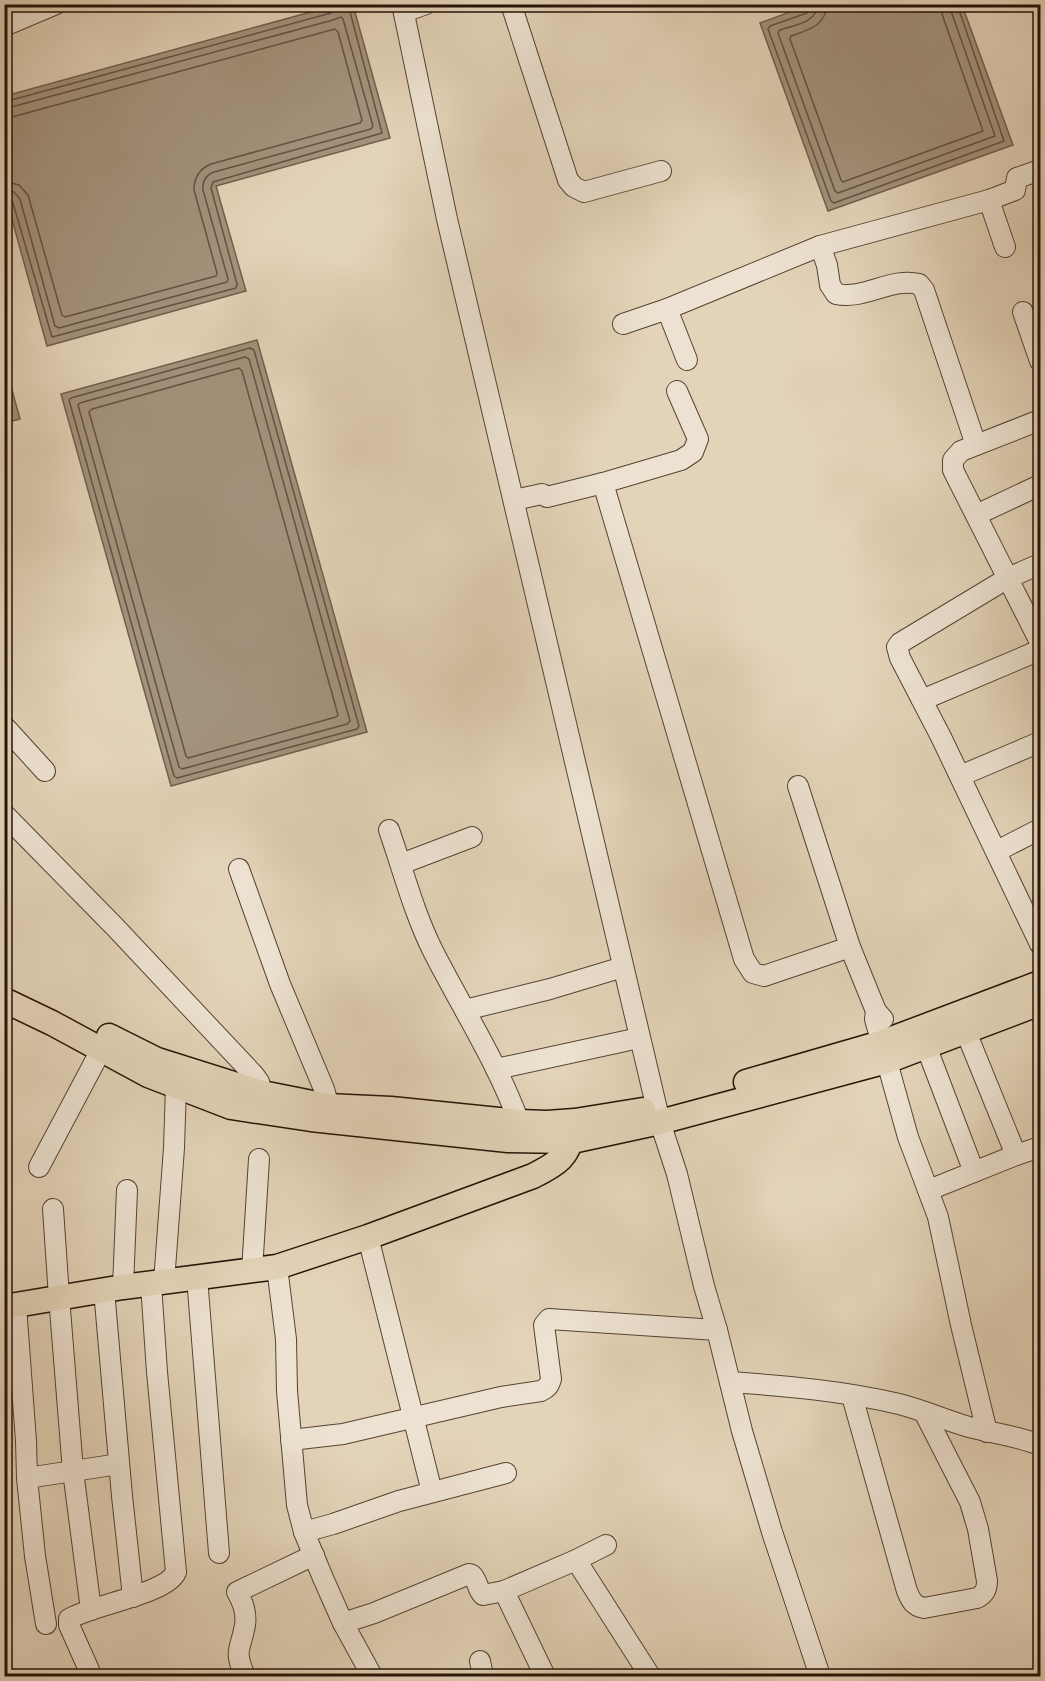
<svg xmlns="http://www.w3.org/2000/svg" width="1045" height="1681" font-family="'IM FELL Double Pica',serif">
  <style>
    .water { fill: #a3927c; stroke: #715f4d; stroke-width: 1.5 }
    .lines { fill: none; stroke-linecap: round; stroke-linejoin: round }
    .shore { stroke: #645242; stroke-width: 1.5 }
    .minor-casing { stroke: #554333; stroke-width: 22 }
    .major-casing { stroke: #261307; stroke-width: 27 }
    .minor { stroke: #ede2d1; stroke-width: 20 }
    .major { stroke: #e3d3b8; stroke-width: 24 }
  </style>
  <rect width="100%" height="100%" fill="#e3d3b8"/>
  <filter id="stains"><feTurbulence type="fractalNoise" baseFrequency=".00333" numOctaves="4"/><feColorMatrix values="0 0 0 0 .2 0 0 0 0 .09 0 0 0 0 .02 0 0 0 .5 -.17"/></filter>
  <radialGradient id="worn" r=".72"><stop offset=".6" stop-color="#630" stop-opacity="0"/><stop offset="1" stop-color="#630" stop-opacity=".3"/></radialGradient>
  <g class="water">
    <path d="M340,4L353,5L390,138L216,186L246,291L47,346L5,194V96Z"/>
    <path d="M812,4L962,5L1013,145L828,211L760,23Z"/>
    <path d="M257,340L367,732L171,786L61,394Z"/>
    <path d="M4,361L20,419L5,423H4Z"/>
  </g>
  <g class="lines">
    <g class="shore">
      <path d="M810,4V9L807,13L770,26L768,29L831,201L834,203L1004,141L957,4"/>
      <path d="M818,4C817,23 794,25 780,30L778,33L835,191L838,193L995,136L951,11L950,4"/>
      <path d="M827,4C826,26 808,30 791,36L790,39L841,180L843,182L983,131L942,14L941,4"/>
      <path d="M4,102L331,13L335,10L336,4"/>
      <path d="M4,109L333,20L341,17L343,19L373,126L371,129L214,172C206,175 202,181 203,190L228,279L227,282L59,328L55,326L20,199L14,192L4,190"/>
      <path d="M4,118L12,117L335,29L338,32L362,120L360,123L211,164C199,169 194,177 194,190L217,273L216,276L65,317L62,315L28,195L19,185L4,181"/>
      <path d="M4,198L10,199L13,203L52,337L236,288L237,284L211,188L213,182L382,133L348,4"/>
      <path d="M250,348L254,350L359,726L357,729L177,778L174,776L69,400L71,398Z"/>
      <path d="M245,357L249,359L350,721L347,724L182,769L179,767L78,405L80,403Z"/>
      <path d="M239,368L242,371L338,715L336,717L188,758L186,756L89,412L92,409Z"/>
    </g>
    <g class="minor-casing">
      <g id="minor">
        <path d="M402,4L447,219L660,1122L677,1174L704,1286L717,1330L742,1431L772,1532L820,1676"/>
        <path d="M511,4L568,180L574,187L584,192L661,171"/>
        <path d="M404,12L426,4"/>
        <path d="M4,26L56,4"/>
        <path d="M989,200L1005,247"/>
        <path d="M820,246L989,200L1015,190L1017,178L1040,170"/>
        <path d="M667,309L687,360"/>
        <path d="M1023,312L1040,361"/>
        <path d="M623,324L667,309L820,246L827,265L830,285L836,294C865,300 891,277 919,284L924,290L976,445"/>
        <path d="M1040,420L961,451L953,460V470L1040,642"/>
        <path d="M603,483L744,959L753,973L764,976L850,947"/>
        <path d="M514,500L542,494L547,497L603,483L681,460L693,452L698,439L677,391"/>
        <path d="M976,515L1040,485"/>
        <path d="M1040,564L1008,578L900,643L897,647L900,658L941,737L1040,944"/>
        <path d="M922,700L1040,650"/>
        <path d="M4,726L45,771"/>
        <path d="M960,776L1040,742"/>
        <path d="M798,786L850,947L876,1011L883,1019"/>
        <path d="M4,814L115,927L254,1075L259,1082L262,1093"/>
        <path d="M389,830C403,870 414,913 433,951C462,1008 497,1062 519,1122"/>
        <path d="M997,851L1040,829"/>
        <path d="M401,864L472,837"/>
        <path d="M239,869L280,984L324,1089L327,1100L326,1120"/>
        <path d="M465,1010L550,989L623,967"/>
        <path d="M876,1011L875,1019L908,1137L938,1217L961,1325L987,1432"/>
        <path d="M966,1032L1016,1155"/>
        <path d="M926,1046L974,1172"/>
        <path d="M496,1069L639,1038"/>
        <path d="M39,1167L101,1050"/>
        <path d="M929,1190L1016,1155L1040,1147"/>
        <path d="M53,1209L59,1297L73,1471L91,1610"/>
        <path d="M368,1237L432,1492"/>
        <path d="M277,1267L286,1339L287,1391L297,1505L304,1532L323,1578L343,1623L372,1676"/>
        <path d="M252,1271L259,1159"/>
        <path d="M197,1277L219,1553"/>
        <path d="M164,1282L174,1148L176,1086"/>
        <path d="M123,1287L127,1190"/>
        <path d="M104,1290L122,1496L133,1597"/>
        <path d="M16,1306L26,1441L27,1478L35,1556L46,1624"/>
        <path d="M730,1382C787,1386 844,1391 899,1404C923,1410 945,1420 969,1427C993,1433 1017,1436 1040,1445"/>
        <path d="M852,1396L907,1591C911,1600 913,1606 924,1608L977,1598C985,1594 987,1589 987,1581L978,1529L970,1502L924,1412"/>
        <path d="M291,1440L343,1434L501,1397L541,1391C547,1388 549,1386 551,1379L544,1325L549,1319L717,1330"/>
        <path d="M27,1478L119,1464"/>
        <path d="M304,1532L333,1524L399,1501L506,1473"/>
        <path d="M576,1560L650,1676"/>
        <path d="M504,1591L545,1676"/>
        <path d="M343,1623L374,1613L469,1574L472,1575C478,1581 477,1589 483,1595L504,1591L576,1560L606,1545"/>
        <path d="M480,1661L483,1676"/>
        <path d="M89,1670L69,1625V1619C91,1605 167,1594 176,1572L157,1372L151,1284"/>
        <path d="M245,1676C233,1649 241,1650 245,1625C247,1612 243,1602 237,1592L314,1555"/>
      </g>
    </g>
    <g class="major-casing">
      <g id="major">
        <path d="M4,1000L52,1023L148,1075L231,1107L311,1119L508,1140L572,1141L660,1122L887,1061L1040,1003"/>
        <path d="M109,1036L157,1060L262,1093L327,1106L391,1109L519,1122L547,1123L575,1121L643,1110"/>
        <path d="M746,1082L881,1043L1040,983"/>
        <path d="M4,1307L123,1287L277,1267L368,1237L533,1176C557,1164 569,1157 574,1129"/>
      </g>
    </g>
    <use href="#minor" class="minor"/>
    <use href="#major" class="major"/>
  </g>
  <rect width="1045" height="1681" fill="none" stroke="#e3d3b8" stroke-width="24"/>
  <rect x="6" y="6" width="1033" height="1669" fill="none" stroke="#261307" stroke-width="3"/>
  <rect x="12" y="12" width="1021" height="1657" fill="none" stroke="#261307" stroke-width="1.5"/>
  <rect width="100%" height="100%" filter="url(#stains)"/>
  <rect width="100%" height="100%" fill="url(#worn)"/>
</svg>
